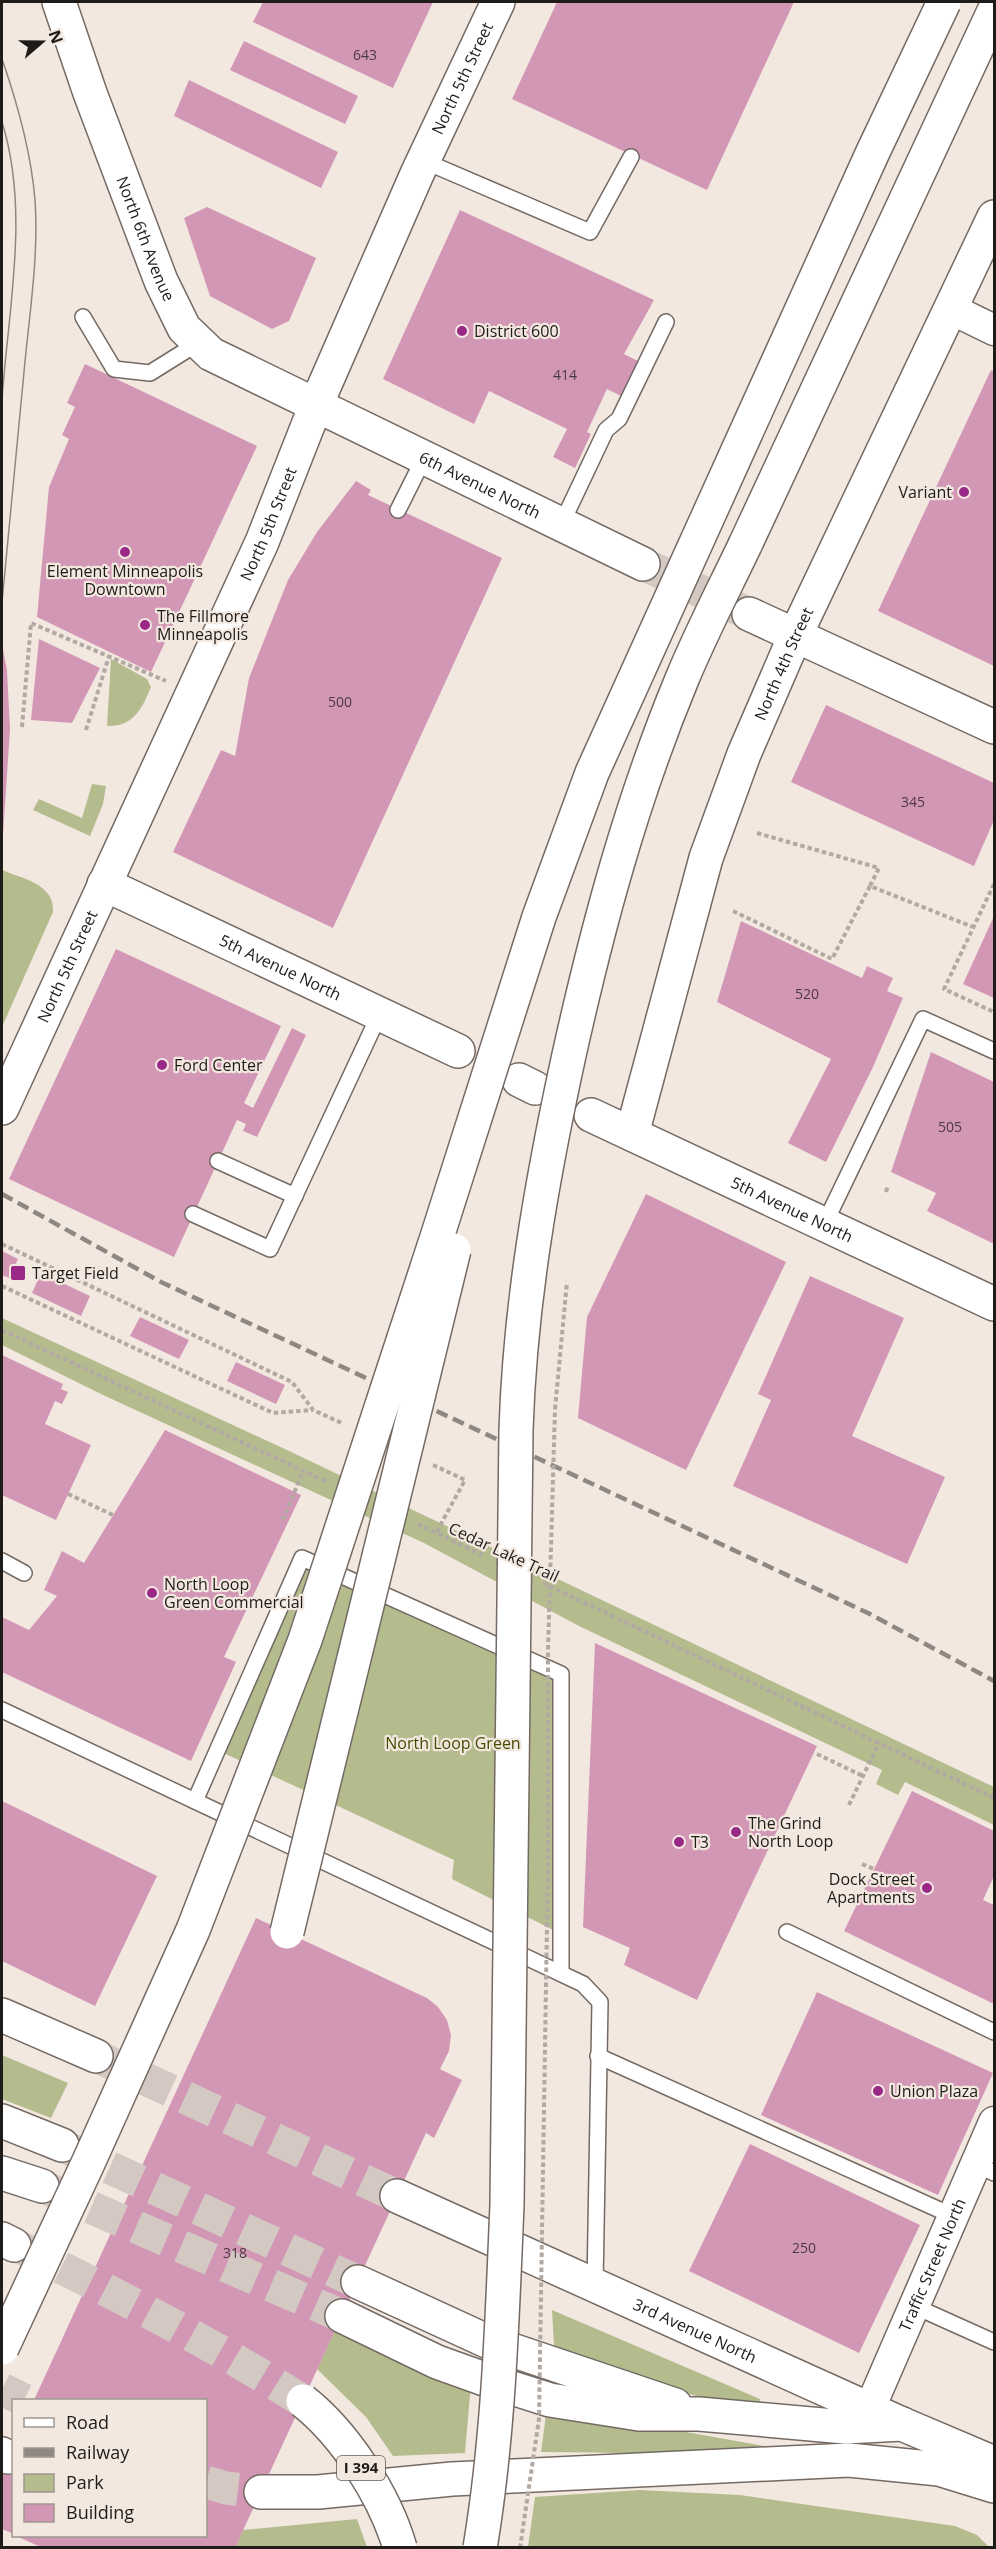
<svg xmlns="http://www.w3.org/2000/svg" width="996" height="2549" font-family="'Open Sans',sans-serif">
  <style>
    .green { fill: #b4bc8e }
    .building { fill: #d397b6 }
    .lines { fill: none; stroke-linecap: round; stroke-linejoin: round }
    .tertiary-tunnel { stroke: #d3c9c2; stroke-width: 33; stroke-dasharray: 33 16; stroke-linecap: butt }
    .motorway-tunnel { stroke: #d3c9c2; stroke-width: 33; stroke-dasharray: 33 16; stroke-linecap: butt }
    .service-casing { stroke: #746a63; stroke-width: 18 }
    .minor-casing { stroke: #746a63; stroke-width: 33 }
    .tertiary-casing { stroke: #746a63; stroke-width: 36 }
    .secondary-casing { stroke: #746a63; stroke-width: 36 }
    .motorway-casing { stroke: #746a63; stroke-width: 36 }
    .path { stroke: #b2a9a3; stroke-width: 4; stroke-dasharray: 4.5 3; stroke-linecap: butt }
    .service { stroke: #fff; stroke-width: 15 }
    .minor { stroke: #fff; stroke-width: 30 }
    .tertiary { stroke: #fff; stroke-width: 33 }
    .secondary { stroke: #fff; stroke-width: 33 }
    .motorway { stroke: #fff; stroke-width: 33 }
    .tram { stroke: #8f8782; stroke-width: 1.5 }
    .rail { stroke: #8f8782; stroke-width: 4.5; stroke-dasharray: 12 6; stroke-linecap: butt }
    .motorway-bridge-casing { stroke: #746a63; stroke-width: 36; stroke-linecap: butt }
    .path-bridge { stroke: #b2a9a3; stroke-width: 4; stroke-dasharray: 4.5 3; stroke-linecap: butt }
    .motorway-bridge { stroke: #fff; stroke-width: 33 }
    .poi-dot { fill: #992886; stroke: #f3e8e0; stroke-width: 2 }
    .labels { text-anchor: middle; stroke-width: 4.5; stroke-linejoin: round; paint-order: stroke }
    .number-label { font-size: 14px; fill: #4c3a40 }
    .shield { fill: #f3e8e0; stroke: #5f5854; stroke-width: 1.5 }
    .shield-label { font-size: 15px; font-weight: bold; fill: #1f1b18 }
    .street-label { font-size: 16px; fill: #1f1b18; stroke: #f3e8e0 }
    .poi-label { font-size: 16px; fill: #1f1b18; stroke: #f3e8e0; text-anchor: start }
    .park-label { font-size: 16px; fill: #444c00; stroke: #f3e8e0 }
  </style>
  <rect width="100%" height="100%" fill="#f3e8e0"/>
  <g class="green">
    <path d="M111,659L147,679L151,687C142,709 133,727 107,726Z"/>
    <path d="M92,784L106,786L103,804L90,836L33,810L39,799L82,818Z"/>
    <path d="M2,870C23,879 55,884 53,912L2,1027Z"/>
    <path d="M2,1318L287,1450L994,1787V1825L905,1782L898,1795L876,1784L882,1770L579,1626L424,1543L103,1395L2,1345Z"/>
    <path d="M302,1558L561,1674V1934L452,1879L454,1860L217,1750Z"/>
    <path d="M2,2055L68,2083L51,2118L2,2099Z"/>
    <path d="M552,2310L760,2399L759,2413L652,2384L554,2346Z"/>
    <path d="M337,2326L471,2383L465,2453L393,2456L366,2417L317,2369Z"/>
    <path d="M547,2407L814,2455C723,2457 632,2452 541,2452Z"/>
    <path d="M640,2490L740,2495L955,2526L977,2535L989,2547H528L535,2497Z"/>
    <path d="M357,2519L367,2547L235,2548L243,2530Z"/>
  </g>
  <g class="building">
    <path d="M263,2H433L393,88L253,22Z"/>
    <path d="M557,2H794L707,190L512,99Z"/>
    <path d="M244,41L358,96L345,124L230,70Z"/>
    <path d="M189,80L338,152L321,188L174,116Z"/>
    <path d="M207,207L316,258L289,321L272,329L210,296L184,218Z"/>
    <path d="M460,210L654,300L624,354L640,362L623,397L607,389L587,432L591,434L575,468L553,457L567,429L489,391L474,424L383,379Z"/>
    <path d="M85,364L257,446L151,672L37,617L49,487L69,439L62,435L75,407L67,403Z"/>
    <path d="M991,370L994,372V666L878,611Z"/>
    <path d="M356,481L371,490L368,495L502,558L333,928L173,852L221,750L235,756L249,678L288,580L317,532Z"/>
    <path d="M39,639L100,668L72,723L31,720Z"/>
    <path d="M2,644L7,670L10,729L3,835Z"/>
    <path d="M826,705L994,783V820L974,866L791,782Z"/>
    <path d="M994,916V998L963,984Z"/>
    <path d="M741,921L862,978L867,966L893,978L887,991L903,998L873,1067L826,1162L788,1143L831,1059L717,1002Z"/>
    <path d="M116,949L281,1026L244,1103L253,1108L292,1028L306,1035L257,1137L243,1131L246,1124L237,1120L174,1257L9,1179Z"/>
    <path d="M931,1052L994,1082V1244L927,1211L936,1193L891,1172Z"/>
    <path d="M646,1194L786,1262L686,1470L578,1418L587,1317Z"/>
    <path d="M2,1251L18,1259L9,1278L2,1275Z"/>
    <path d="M41,1273L90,1296L81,1316L32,1293Z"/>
    <path d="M810,1276L904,1318L852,1436L945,1477L907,1564L733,1486L771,1400L758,1394Z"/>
    <path d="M140,1317L189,1340L179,1359L130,1336Z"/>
    <path d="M2,1355L63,1384L61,1389L68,1392L62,1404L55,1401L45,1424L91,1445L56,1520L2,1495Z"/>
    <path d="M236,1362L285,1385L276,1404L227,1381Z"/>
    <path d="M165,1430L301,1495L224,1657L236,1662L191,1761L2,1672V1617L29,1630L57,1596L44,1590L62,1551L84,1563Z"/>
    <path d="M595,1643L817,1746L697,2000L624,1965L630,1948L583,1927Z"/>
    <path d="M912,1791L994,1831V1876L983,1900L994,1905V2004L844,1931Z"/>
    <path d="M2,1801L157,1876L95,2006L2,1961Z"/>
    <path d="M256,1918L427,1998L438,2007L447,2020L451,2035L449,2051L440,2069L462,2080L434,2138L426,2133L235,2548H43L16,2536H206V2400H34Z"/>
    <path d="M817,1992L993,2073L938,2195L761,2115Z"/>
    <path d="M750,2144L920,2225L859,2353L689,2271Z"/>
    <path d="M14,2446V2534L2,2529V2473Z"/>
  </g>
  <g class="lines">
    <g class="tertiary-tunnel">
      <path d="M643,564L745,612"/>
      <path d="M96,2056L397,2196"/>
    </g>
    <g class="motorway-tunnel">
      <path d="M65,2147L358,2282"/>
      <path d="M46,2188L342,2316"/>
      <path d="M17,2246C115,2293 211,2343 303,2401"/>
      <path d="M2,2389L24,2400"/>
      <path d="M206,2482L226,2488L261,2492"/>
    </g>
    <g class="service-casing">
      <g id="service">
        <path d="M424,161L590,232L631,157"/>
        <path d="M83,317L114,369L150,373L198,343"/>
        <path d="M398,510L424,458"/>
        <path d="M561,525L606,430L619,419L666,322"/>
        <path d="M218,1161L295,1196"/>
        <path d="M193,1214L270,1249L380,1013"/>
        <path d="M824,1225L923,1019L994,1051"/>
        <path d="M2,1561L24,1573"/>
        <path d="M2,1710L583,1984L600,2002L595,2285"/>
        <path d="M195,1801L302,1558L561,1674V1972"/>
        <path d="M787,1932L994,2032"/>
        <path d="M598,2056L953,2216"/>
        <path d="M976,2164L994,2173"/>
        <path d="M914,2306L994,2342"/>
      </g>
    </g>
    <g class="minor-casing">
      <g id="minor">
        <path d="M951,309L994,330"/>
        <path id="s1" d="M870,2408L994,2122"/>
      </g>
    </g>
    <g class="tertiary-casing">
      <g id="tertiary">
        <path id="s2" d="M59,2L90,93L161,281L184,328L211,354L643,564"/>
        <path d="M749,614L994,727"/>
        <path id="s3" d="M104,884L458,1051"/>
        <path d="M519,1080L535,1088"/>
        <path id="s4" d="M2,1108L262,542L316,405L417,174L498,2"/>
        <path id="s5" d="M591,1115L994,1304"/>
        <path id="s6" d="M632,1134L706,858L744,754L795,636L994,217"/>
        <path d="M2,2015L96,2056"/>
        <path id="s7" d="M397,2196L902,2424"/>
      </g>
    </g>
    <g class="secondary-casing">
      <path id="secondary" d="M902,2424L994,2463"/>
    </g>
    <g class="motorway-casing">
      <g id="motorway">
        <path d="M745,545L994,11"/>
        <path d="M2,2121L62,2145"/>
        <path d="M2,2173L42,2186"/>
        <path d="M2,2239L14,2245"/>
        <path d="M358,2282L491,2343L675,2405"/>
        <path d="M342,2316L437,2362L490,2381L550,2400L639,2414H699L845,2427L902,2424"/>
        <path d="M2,2454L8,2457"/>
        <path d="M261,2492H318L452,2479L849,2460L939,2469L994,2486"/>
      </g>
    </g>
    <g class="path">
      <path d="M22,727L31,623L166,681"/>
      <path d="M86,730L109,656"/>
      <path d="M757,833L879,868L870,886L973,927"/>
      <path d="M994,884L944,989L994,1012"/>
      <path d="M733,911L832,959L870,886"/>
      <path d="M886,1192L888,1185"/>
      <path d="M2,1244L292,1382L313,1410L344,1424"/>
      <path d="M2,1286L273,1413L312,1410"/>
      <path d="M2,1330L327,1482"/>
      <path d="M555,1409L567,1282"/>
      <path d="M433,1465L465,1480L436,1533"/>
      <path d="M68,1494L113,1515"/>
      <path d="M283,1520L303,1471"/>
      <path d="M418,1524L484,1556"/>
      <path d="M543,1583L994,1798"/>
      <path d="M817,1754L863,1776"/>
      <path d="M849,1805L879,1743"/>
      <path d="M862,1864L874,1869"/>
    </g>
    <use href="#service" class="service"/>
    <use href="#minor" class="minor"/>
    <use href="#tertiary" class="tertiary"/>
    <use href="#secondary" class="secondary"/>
    <use href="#motorway" class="motorway"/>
    <g class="tram">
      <path d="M2,59C18,105 31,151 35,200C39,257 29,316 24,372C16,449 9,526 2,602"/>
      <path d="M2,122C30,212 8,309 2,400"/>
    </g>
    <path class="rail" d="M2,1194L161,1282L868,1613L994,1681"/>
    <g class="motorway-bridge-casing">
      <g id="motorway-bridge">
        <path d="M287,1932L454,1250"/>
        <path d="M2,2348L89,2161L193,1930L305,1640L438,1234L539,917L592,773L872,154L944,2"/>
        <path d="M303,2401C345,2434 385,2496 400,2548"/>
        <path d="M480,2548C499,2434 502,2320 507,2205L516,1430C520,1303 542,1179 569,1055C598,925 631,802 682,679C701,633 724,589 745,545"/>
      </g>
    </g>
    <path class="path-bridge" d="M520,2548L539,2419L548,1861V1651L555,1409"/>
    <use href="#motorway-bridge" class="motorway-bridge"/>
  </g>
  <g class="poi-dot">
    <circle cx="462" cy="331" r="6"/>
    <circle cx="964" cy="492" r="6"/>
    <circle cx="125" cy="552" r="6"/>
    <circle cx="145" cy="625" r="6"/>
    <circle cx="162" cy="1065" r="6"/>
    <rect x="10" y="1265" width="16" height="16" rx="3"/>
    <circle cx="152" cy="1593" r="6"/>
    <circle cx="736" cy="1832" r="6"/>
    <circle cx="679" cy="1842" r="6"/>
    <circle cx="927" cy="1888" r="6"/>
    <circle cx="878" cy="2091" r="6"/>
  </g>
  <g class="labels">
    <g class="number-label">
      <text x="365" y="60">643</text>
      <text x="565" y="380">414</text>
      <text x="340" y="707">500</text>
      <text x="913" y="807">345</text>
      <text x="807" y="999">520</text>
      <text x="950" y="1132">505</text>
      <text x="804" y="2253">250</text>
      <text x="235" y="2258">318</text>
    </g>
    <rect class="shield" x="337" y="2456" width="48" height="24" rx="4.5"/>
    <g class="shield-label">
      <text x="361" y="2473">I 394</text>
    </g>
    <g class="street-label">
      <text dy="6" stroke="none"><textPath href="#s4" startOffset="1128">North 5th Street</textPath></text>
      <text dy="6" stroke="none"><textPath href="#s2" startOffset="252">North 6th Avenue</textPath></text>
      <text dy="6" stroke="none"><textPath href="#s2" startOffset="686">6th Avenue North</textPath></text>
      <text dy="6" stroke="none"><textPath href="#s4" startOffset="642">North 5th Street</textPath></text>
      <text dy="6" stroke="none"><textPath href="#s6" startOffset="495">North 4th Street</textPath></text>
      <text dy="6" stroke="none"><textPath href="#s4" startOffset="156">North 5th Street</textPath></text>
      <text dy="6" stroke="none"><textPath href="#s3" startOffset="195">5th Avenue North</textPath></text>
      <text dy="6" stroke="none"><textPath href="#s5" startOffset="222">5th Avenue North</textPath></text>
      <text transform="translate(504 1552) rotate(25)" y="6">Cedar Lake Trail</text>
      <text dy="6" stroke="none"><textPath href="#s1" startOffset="156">Traffic Street North</textPath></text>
      <text dy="6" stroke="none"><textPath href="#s7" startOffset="327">3rd Avenue North</textPath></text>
    </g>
    <g class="poi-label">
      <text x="474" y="337">District 600</text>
      <text x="952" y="498" text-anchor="end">Variant</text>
      <text x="125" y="577" text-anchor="middle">Element Minneapolis<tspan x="125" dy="18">Downtown</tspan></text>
      <text x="157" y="622">The Fillmore<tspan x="157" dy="18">Minneapolis</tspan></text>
      <text x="174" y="1071">Ford Center</text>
      <text x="32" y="1279">Target Field</text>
      <text x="164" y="1590">North Loop<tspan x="164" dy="18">Green Commercial</tspan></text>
      <text x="748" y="1829">The Grind<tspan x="748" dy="18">North Loop</tspan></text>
      <text x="691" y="1848">T3</text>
      <text x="915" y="1885" text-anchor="end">Dock Street<tspan x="915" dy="18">Apartments</tspan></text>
      <text x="890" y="2097">Union Plaza</text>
    </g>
    <g class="park-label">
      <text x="453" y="1749">North Loop Green</text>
    </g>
  </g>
  <rect width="996" height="2549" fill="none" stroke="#1f1b18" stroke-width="6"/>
  <rect x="12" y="2399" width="195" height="138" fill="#f3e8e0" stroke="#9e9690" stroke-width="1.5"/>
  <rect x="24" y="2418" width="30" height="9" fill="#ffffff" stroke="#9e9690" stroke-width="1.5"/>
  <text x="66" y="2429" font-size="18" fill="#1f1b18">Road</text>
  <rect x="24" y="2448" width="30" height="9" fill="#8f8782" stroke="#9e9690" stroke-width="1.5"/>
  <text x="66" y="2459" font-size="18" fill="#1f1b18">Railway</text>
  <rect x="24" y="2474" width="30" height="18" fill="#b4bc8e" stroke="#9e9690" stroke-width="1.5"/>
  <text x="66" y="2489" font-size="18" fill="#1f1b18">Park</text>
  <rect x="24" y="2504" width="30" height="18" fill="#d397b6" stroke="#9e9690" stroke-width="1.5"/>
  <text x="66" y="2519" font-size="18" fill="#1f1b18">Building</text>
  <g transform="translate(42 42) rotate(70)" stroke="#f3e8e0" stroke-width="4.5" paint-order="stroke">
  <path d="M0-4.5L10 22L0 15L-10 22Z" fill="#1f1b18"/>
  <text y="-9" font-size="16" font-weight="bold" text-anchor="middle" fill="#1f1b18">N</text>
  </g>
</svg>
